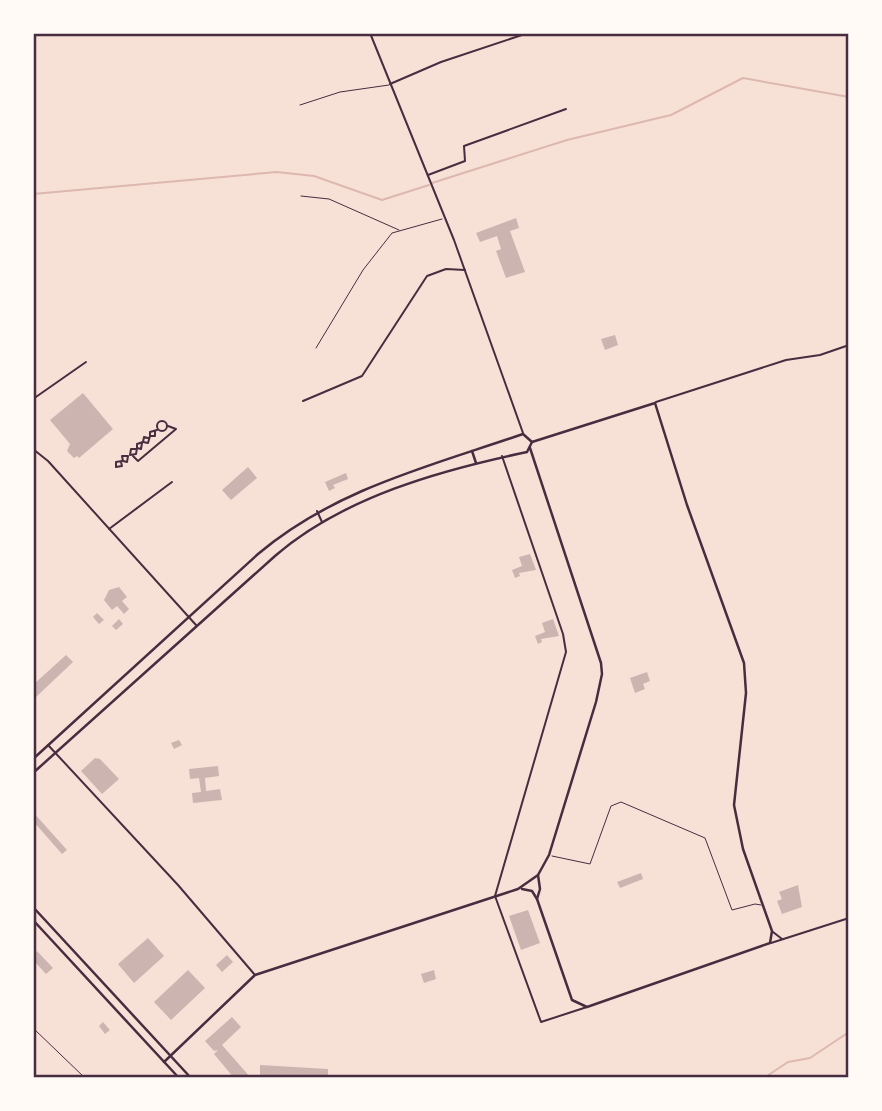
<svg xmlns="http://www.w3.org/2000/svg" width="882" height="1111" font-family="Lato,sans-serif">
  <style>
    .lines { fill: none; stroke-linecap: round; stroke-linejoin: round }
    .stream { stroke: #dcb8b0; stroke-width: 2 }
    .building { fill: #ccb4b1 }
    .service { stroke: #4a2c40; stroke-width: 1 }
    .pedestrian { stroke: #4a2c40; stroke-width: 2 }
    .minor { stroke: #4a2c40; stroke-width: 2 }
    .tertiary { stroke: #4a2c40; stroke-width: 2.5 }
    .secondary { stroke: #4a2c40; stroke-width: 2.5 }
    .neatline { fill: none; stroke: #4a2c40; stroke-width: 2.5 }
  </style>
  <rect width="100%" height="100%" fill="#f7e1d7"/>
  <g class="lines">
    <g class="stream">
      <path d="M432,183L567,140L671,115L743,78L849,97"/>
      <path d="M33,194L277,172L314,176L382,200L429,185"/>
      <path d="M764,1078L788,1062L810,1058L849,1032"/>
    </g>
  </g>
  <g class="building">
    <path d="M516,218L519,228L510,231L525,272L506,278L496,251L501,249L497,236L480,242L476,233Z"/>
    <path d="M615,335L618,345L605,350L601,339Z"/>
    <path d="M83,393L113,429L79,458L77,456L74,458L67,451L70,444L50,420Z"/>
    <path d="M248,467L257,478L231,500L222,490Z"/>
    <path d="M346,473L348,479L333,485L335,488L329,491L325,482Z"/>
    <path d="M530,554L536,570L519,573L520,576L515,578L512,570L522,566L519,557Z"/>
    <path d="M119,587L127,597L122,601L129,609L124,614L117,606L112,610L104,600L109,590Z"/>
    <path d="M97,613L104,620L99,624L93,617Z"/>
    <path d="M119,619L123,624L116,630L112,626Z"/>
    <path d="M553,619L559,636L541,639L542,642L538,644L535,636L545,632L542,623Z"/>
    <path d="M66,655L73,662L36,697L33,685Z"/>
    <path d="M647,672L650,681L643,684L645,689L635,693L630,678Z"/>
    <path d="M179,740L182,745L174,749L171,743Z"/>
    <path d="M95,758L100,759L119,779L102,794L81,771Z"/>
    <path d="M218,766L219,776L205,778L206,791L220,789L222,800L193,803L192,793L201,792L199,778L190,779L189,769Z"/>
    <path d="M33,812L67,850L62,854L33,821Z"/>
    <path d="M641,873L643,879L620,888L617,882Z"/>
    <path d="M798,885L802,907L782,914L777,901L782,899L779,892Z"/>
    <path d="M528,910L540,943L521,950L509,916Z"/>
    <path d="M148,938L164,956L134,983L118,964Z"/>
    <path d="M37,951L53,968L46,974L33,960Z"/>
    <path d="M227,955L233,962L222,972L216,965Z"/>
    <path d="M188,970L205,988L171,1020L154,1002Z"/>
    <path d="M434,970L436,979L424,983L421,974Z"/>
    <path d="M232,1017L241,1027L222,1045L251,1078H234L214,1054L218,1050L214,1051L205,1041Z"/>
    <path d="M103,1022L110,1030L105,1034L99,1026Z"/>
    <path d="M260,1065L328,1069V1078L260,1076Z"/>
  </g>
  <g class="lines">
    <g class="service">
      <path d="M300,105L340,92L389,85"/>
      <path d="M301,196L329,199L399,230"/>
      <path d="M316,348L363,270L392,233L442,219"/>
      <path d="M552,856L590,864L611,806L621,802L705,838L732,910L755,904L761,905"/>
      <path d="M33,1028L85,1078"/>
    </g>
    <g class="pedestrian">
      <circle cx="162" cy="426" r="5"/>
      <path d="M155,432V436H150V432L157,430"/>
      <path d="M148,438L144,437L143,442L148,443L150,436"/>
      <path d="M142,443L141,449L137,448V444L143,442"/>
      <path d="M136,449H131L130,455L136,454L137,448"/>
      <path d="M128,456H122L123,461L127,462L128,456"/>
      <path d="M133,456L138,461L176,429L168,426"/>
      <path d="M121,462L122,466L116,467V462L122,461"/>
    </g>
    <g class="minor">
      <path d="M370,33L454,240L523,433"/>
      <path d="M390,84L441,62L528,33"/>
      <path d="M428,175L465,161L464,146L566,109"/>
      <path d="M33,399L86,362"/>
      <path d="M303,401L362,376L427,276L446,269L465,270"/>
      <path d="M656,402L786,360L820,355L849,345"/>
      <path d="M33,449L48,461L196,625"/>
      <path d="M502,456L563,634L566,652L495,896L541,1022L587,1007"/>
      <path d="M317,511L322,522"/>
      <path d="M109,529L172,482"/>
      <path d="M48,745L178,885L255,975"/>
      <path d="M773,932L782,939"/>
      <path d="M771,943L849,918"/>
    </g>
    <g class="tertiary">
      <path d="M530,448L601,663L602,674L596,702L549,855L538,875L540,889L537,899L572,1000L587,1007L770,943L772,931L743,849L734,805L746,693L744,663L687,505L655,403L532,442"/>
      <path d="M522,889L532,891L537,899"/>
      <path d="M164,1062L255,975L518,889L538,875"/>
    </g>
    <g class="secondary">
      <path d="M472,451L476,463"/>
      <path d="M33,759L258,554C335,489 430,466 523,434L532,442L527,452C441,470 343,497 275,556L33,773"/>
      <path d="M33,907L191,1078"/>
      <path d="M33,920L179,1078"/>
    </g>
  </g>
  <rect width="882" height="1111" fill="none" stroke="#fffaf5" stroke-width="70"/>
  <rect x="35" y="35" width="812" height="1041" class="neatline"/>
</svg>
